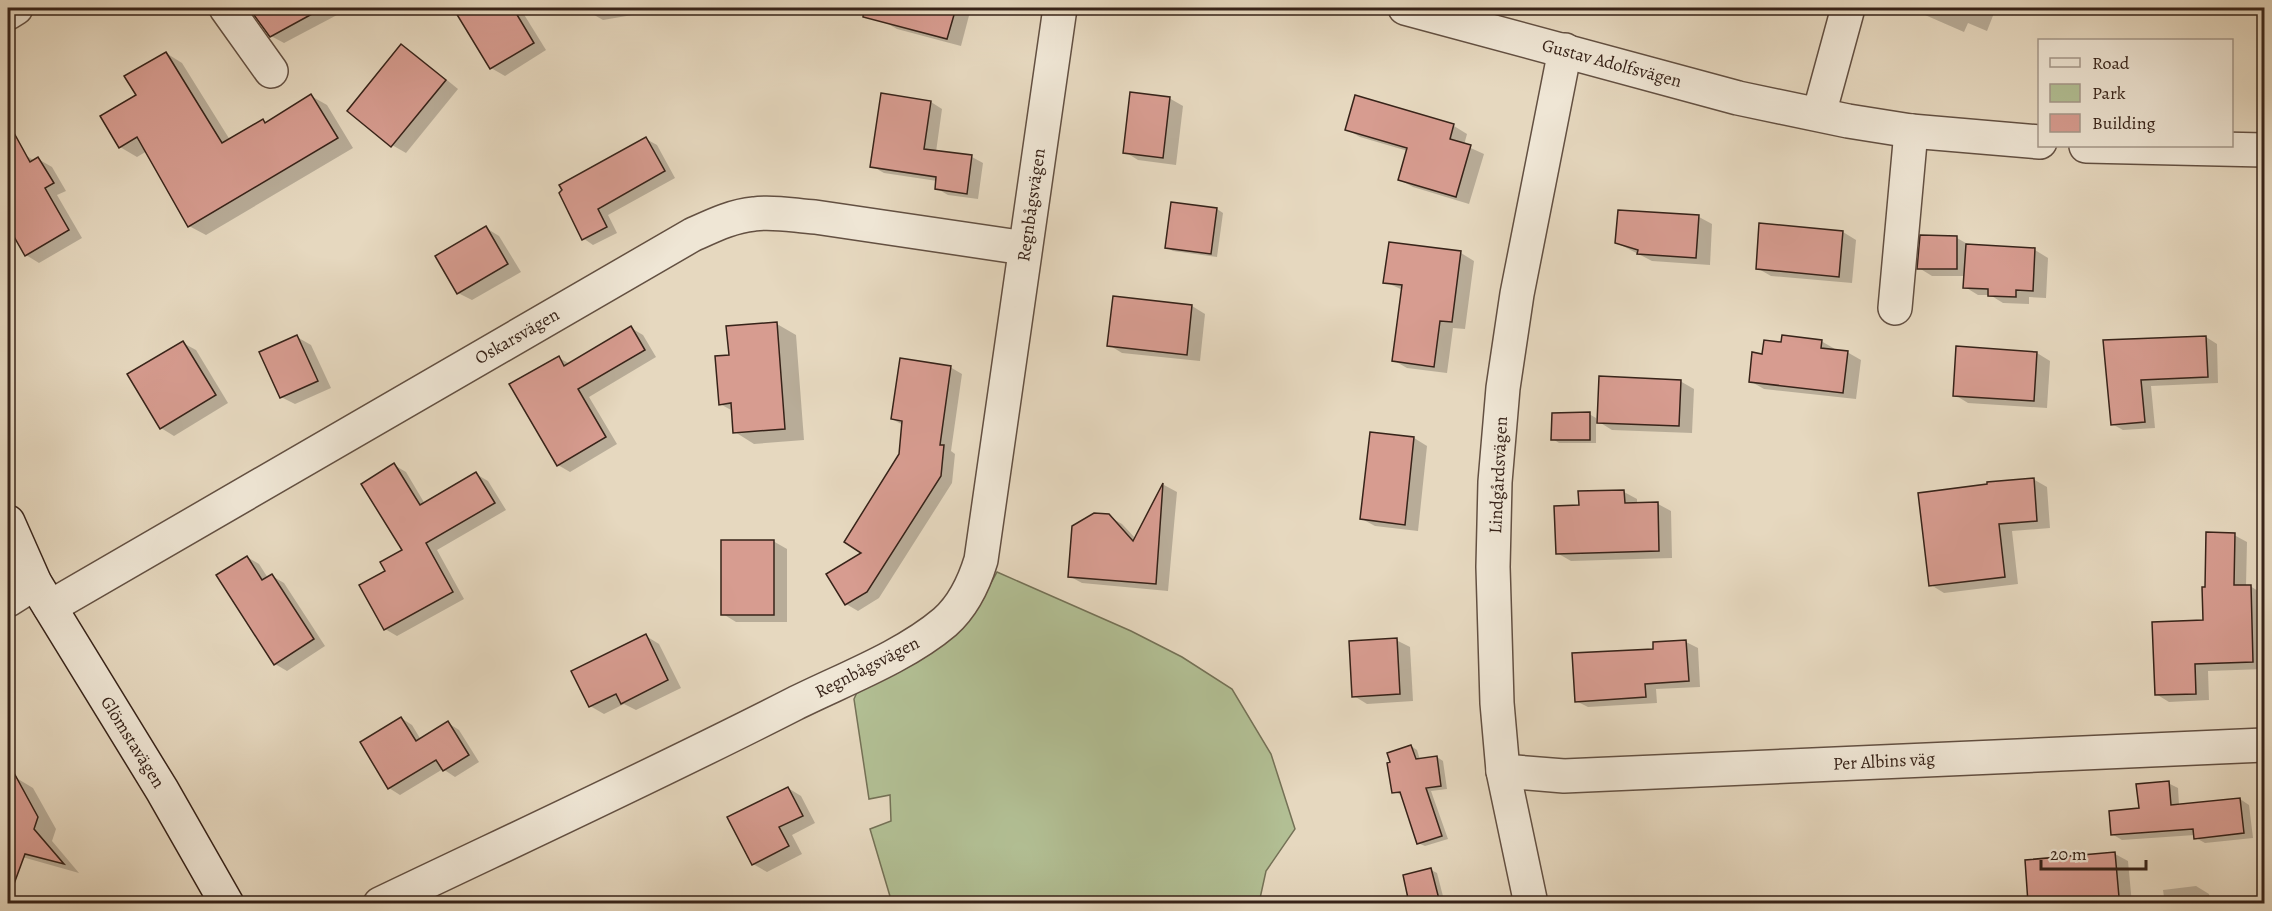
<svg xmlns="http://www.w3.org/2000/svg" width="2272" height="911" font-family="Alegreya,serif">
  <style>
    .green { fill: #b2bf94; stroke: #747156; stroke-width: 1.5 }
    .shadow { fill: #0003 }
    .building { fill: #d79c90; stroke: #372319; stroke-width: 1.5 }
    .lines { fill: none; stroke-linecap: round; stroke-linejoin: round }
    .minor-casing { stroke: #635042; stroke-width: 36 }
    .tertiary-casing { stroke: #635042; stroke-width: 36 }
    .secondary-casing { stroke: #372319; stroke-width: 36 }
    .minor { stroke: #efe6d5; stroke-width: 33 }
    .tertiary { stroke: #efe6d5; stroke-width: 33 }
    .secondary { stroke: #efe6d5; stroke-width: 33 }
    .labels { text-anchor: middle; stroke-width: 4.5; stroke-linejoin: round; paint-order: stroke }
    .street-label { font-size: 18px; fill: #372319; stroke: #efe6d5 }
  </style>
  <rect width="100%" height="100%" fill="#e6d8bf"/>
  <filter id="stains"><feTurbulence type="fractalNoise" baseFrequency=".00333" numOctaves="4"/><feColorMatrix values="0 0 0 0 .2 0 0 0 0 .09 0 0 0 0 .02 0 0 0 .5 -.17"/></filter>
  <radialGradient id="worn" r=".72"><stop offset=".6" stop-color="#630" stop-opacity="0"/><stop offset="1" stop-color="#630" stop-opacity=".3"/></radialGradient>
  <path class="green" d="M997,572L1131,631L1182,657L1232,689L1271,754L1295,829L1266,871L1259,903H892L870,829L891,821L890,795L869,799L854,699L858,690L925,657L959,628L962,629L979,605Z"/>
  <g class="shadow">
    <path d="M251,8H333L337,15L284,43L271,36Z"/>
    <path d="M455,8H520L546,50L505,76L491,68Z"/>
    <path d="M588,8H649L650,12L603,20L589,12Z"/>
    <path d="M769,8H800L798,14Z"/>
    <path d="M887,8H971L961,46L897,29L883,21Z"/>
    <path d="M1909,8H1996L1987,31L1968,23L1964,32Z"/>
    <path d="M402,46L415,54L458,89L406,153L392,145L349,111Z"/>
    <path d="M166,53L182,63L230,140L263,121L267,123L311,96L327,105L353,148L206,235L189,226L147,151L137,157L120,147L138,96Z"/>
    <path d="M1356,97L1454,126L1467,134L1464,145L1484,154L1469,204L1413,187L1400,180L1408,151L1360,137L1346,129Z"/>
    <path d="M1169,98L1183,106L1176,165L1138,160L1125,152Z"/>
    <path d="M931,102L942,109L936,152L972,157L983,163L978,199L948,195L936,188L937,181L884,173L872,166Z"/>
    <path d="M646,139L657,145L675,178L608,215L617,233L593,245L583,238L560,193Z"/>
    <path d="M25,155L35,161L38,159L52,167L66,191L57,195L82,238L39,263L26,255L8,223V206L13,203L8,192V166Z"/>
    <path d="M1172,203L1217,209L1223,213L1217,257L1173,251L1166,247Z"/>
    <path d="M1699,217L1712,224L1710,265L1652,261L1617,243Z"/>
    <path d="M486,228L499,236L521,272L472,300L458,293Z"/>
    <path d="M1843,232L1856,240L1852,283L1771,276L1757,268Z"/>
    <path d="M1957,238L1971,246L2035,250L2048,258L2046,298L2029,297V304L2003,303L1990,295H1978L1965,287L1966,276H1932L1919,268Z"/>
    <path d="M1461,253L1474,261L1465,329L1453,328L1447,373L1407,368L1393,360L1403,290L1385,282Z"/>
    <path d="M1192,306L1205,314L1200,361L1122,353L1109,345Z"/>
    <path d="M777,324L796,335L804,440L754,444L735,432L733,411L720,404L730,356Z"/>
    <path d="M631,328L643,335L656,357L589,397L617,444L570,472L558,465L559,358L570,364Z"/>
    <path d="M297,337L311,345L331,388L295,404L281,397Z"/>
    <path d="M2206,337L2217,344L2218,383L2151,386L2155,428L2123,430L2112,424L2105,342Z"/>
    <path d="M1821,341L1835,349V351L1847,352L1861,360L1856,399L1764,389L1750,381L1763,355L1782,344Z"/>
    <path d="M183,343L196,350L228,403L174,436L161,428Z"/>
    <path d="M2037,353L2050,361L2047,408L1968,403L1955,395Z"/>
    <path d="M950,367L962,374L951,451L955,454L952,483L879,598L858,611L846,604L901,455L903,425L892,419Z"/>
    <path d="M1680,381L1694,389L1692,433L1612,430L1599,422Z"/>
    <path d="M1589,414L1596,418V443H1559L1553,439Z"/>
    <path d="M1414,438L1427,446L1418,531L1375,526L1362,519Z"/>
    <path d="M394,465L406,472L425,504L476,474L488,481L506,510L437,550L464,599L397,636L385,629L387,572L404,551Z"/>
    <path d="M2033,479L2047,487L2050,528L2012,531L2018,584L1944,593L1931,585Z"/>
    <path d="M1164,485L1177,492L1168,591L1082,583L1069,576L1108,516L1122,524L1136,539Z"/>
    <path d="M1624,492L1637,499V504H1658L1671,511L1672,558L1571,561L1557,553L1580,507Z"/>
    <path d="M2234,535L2247,542L2246,586H2250L2263,594L2264,669L2208,671L2209,700L2169,702L2156,694L2205,621L2206,588Z"/>
    <path d="M773,541L787,549V622H736L723,614Z"/>
    <path d="M247,557L259,564L268,578L272,576L284,583L325,646L287,671L275,664Z"/>
    <path d="M646,636L659,644L681,688L636,710L624,704L604,714L590,706Z"/>
    <path d="M1396,640L1410,647L1413,701L1367,704L1354,696Z"/>
    <path d="M1686,642L1698,648L1700,687L1656,689L1657,703L1588,707L1576,701L1655,650Z"/>
    <path d="M401,718L412,725L421,740L448,723L459,730L479,762L455,777L443,769L400,795L389,788Z"/>
    <path d="M1411,746L1417,750L1420,760L1437,757L1443,761L1447,789L1431,791L1448,839L1425,846L1418,843L1402,795L1393,792Z"/>
    <path d="M8,773L33,788L56,829L52,841L79,873L8,853Z"/>
    <path d="M2168,783L2178,788L2179,805L2240,799L2249,805L2253,838L2205,843L2196,838L2195,835L2122,840L2112,834Z"/>
    <path d="M788,788L801,796L815,823L792,835L802,854L767,872L753,864L729,818Z"/>
    <path d="M2115,854L2128,861L2132,904L2030,903Z"/>
    <path d="M1431,870L1437,873L1445,904H1411L1405,876Z"/>
    <path d="M2196,886L2209,894L2211,904H2165L2163,890Z"/>
    <path d="M64,898L92,904H63Z"/>
    <path d="M1896,901L1900,904H1872Z"/>
  </g>
  <g class="building">
    <path d="M249,8H323L270,37Z"/>
    <path d="M453,8H513L534,43L490,69Z"/>
    <path d="M864,8H956L947,39L863,17Z"/>
    <path d="M401,44L446,80L391,147L347,111Z"/>
    <path d="M166,52L222,143L263,119L265,123L311,94L338,138L188,227L137,137L119,148L100,116L136,95L124,76Z"/>
    <path d="M1130,92L1170,97L1163,158L1123,153Z"/>
    <path d="M881,93L931,101L924,149L972,155L967,194L935,189L936,177L870,167Z"/>
    <path d="M1355,95L1454,124L1450,139L1471,145L1456,197L1398,180L1407,148L1345,130Z"/>
    <path d="M8,122L30,162L38,157L54,183L45,188L69,230L25,256L8,226Z"/>
    <path d="M646,137L665,171L598,209L607,227L582,240L559,193L562,190L559,185Z"/>
    <path d="M1171,202L1217,208L1211,254L1165,248Z"/>
    <path d="M1618,210L1699,215L1696,258L1637,254L1638,250L1615,243Z"/>
    <path d="M1759,223L1843,231L1839,277L1756,269Z"/>
    <path d="M486,226L508,264L457,294L435,256Z"/>
    <path d="M1920,235L1957,236V269H1917Z"/>
    <path d="M1389,242L1461,251L1452,322L1440,321L1434,367L1392,361L1402,285L1383,283Z"/>
    <path d="M1966,244L2035,248L2033,291L2016,290V297L1988,296V289L1963,288Z"/>
    <path d="M1113,296L1192,305L1187,355L1107,346Z"/>
    <path d="M777,322L785,429L733,433L731,403L719,405L715,356L729,355L726,326Z"/>
    <path d="M631,326L645,350L578,389L606,437L557,466L509,384L559,356L564,366Z"/>
    <path d="M297,335L318,381L280,398L259,352Z"/>
    <path d="M1782,335L1822,340L1821,348L1848,351L1843,393L1749,382L1752,352L1762,354L1764,340L1781,342Z"/>
    <path d="M2206,336L2208,377L2141,380L2145,422L2111,425L2103,340Z"/>
    <path d="M183,341L216,395L160,429L127,374Z"/>
    <path d="M1956,346L2037,352L2034,401L1953,396Z"/>
    <path d="M900,358L951,366L940,445H944L941,476L867,592L845,605L826,574L861,553L844,542L899,454L902,421L891,419Z"/>
    <path d="M1599,376L1681,380L1679,426L1597,423Z"/>
    <path d="M1590,412V440H1551L1552,413Z"/>
    <path d="M1370,432L1414,437L1405,525L1360,519Z"/>
    <path d="M394,463L420,505L476,472L495,503L426,543L453,592L384,630L359,585L385,571L380,562L402,550L361,484Z"/>
    <path d="M2034,478L2037,521L1999,524L2005,577L1929,586L1918,493L1987,484V482Z"/>
    <path d="M1163,483L1156,584L1068,577L1072,526L1094,513L1109,514L1133,541Z"/>
    <path d="M1624,490L1625,503L1658,502L1659,551L1556,554L1554,506L1579,505L1578,491Z"/>
    <path d="M2206,532L2235,533L2234,585H2251L2253,662L2195,664L2196,694L2155,695L2152,622L2203,620L2202,587H2205Z"/>
    <rect x="721" y="540" width="53" height="75"/>
    <path d="M247,556L262,580L272,574L314,639L274,665L216,575Z"/>
    <path d="M646,634L668,680L621,704L616,694L589,707L571,671Z"/>
    <path d="M1397,638L1400,694L1352,697L1349,641Z"/>
    <path d="M1686,640L1689,681L1645,684L1646,697L1575,702L1572,653L1653,649V642Z"/>
    <path d="M401,717L416,741L448,721L469,755L443,771L436,760L388,789L360,742Z"/>
    <path d="M1411,745L1416,759L1437,756L1441,786L1426,788L1442,836L1417,844L1400,792L1392,793L1387,763L1390,762L1387,753Z"/>
    <path d="M8,762L38,817L34,829L64,864L25,854L11,892L8,891Z"/>
    <path d="M2169,781L2171,805L2240,798L2244,833L2194,839L2193,829L2111,835L2109,811L2139,808L2136,784Z"/>
    <path d="M788,787L803,816L779,827L789,846L752,865L727,817Z"/>
    <path d="M2115,852L2119,897L2028,903L2025,860Z"/>
    <path d="M1431,868L1440,903H1409L1403,875Z"/>
  </g>
  <g class="lines">
    <g class="minor-casing">
      <g id="minor">
        <path d="M226,8L271,71"/>
        <path d="M1819,114L1848,8"/>
        <path d="M1895,308L1911,131"/>
        <path d="M8,600L35,583"/>
        <path d="M50,607L692,235C712,226 732,216 754,214C774,211 796,216 815,217L1025,248"/>
        <path d="M1503,771L1564,776L2264,745"/>
        <path d="M380,904C518,838 657,774 794,704C842,680 904,657 945,622C963,606 974,583 981,560L1060,8"/>
        <path d="M1531,904L1503,771L1497,703L1493,567L1495,482L1503,388L1517,294L1565,50"/>
      </g>
    </g>
    <g class="tertiary-casing">
      <g id="tertiary">
        <path d="M1405,8L1738,98L1848,121L1911,131L2040,142"/>
        <path d="M8,13L16,8"/>
        <path d="M2086,146L2264,150"/>
      </g>
    </g>
    <g class="secondary-casing">
      <path id="secondary" d="M8,522L35,583L162,790L227,904"/>
    </g>
    <use href="#minor" class="minor"/>
    <use href="#tertiary" class="tertiary"/>
    <use href="#secondary" class="secondary"/>
  </g>
  <g class="labels">
    <g class="street-label">
      <text transform="translate(1612 63) rotate(15)" y="6">Gustav Adolfsvägen</text>
      <text transform="translate(1031 205) rotate(-82)" y="6">Regnbågsvägen</text>
      <text transform="translate(517 336) rotate(-30)" y="6">Oskarsvägen</text>
      <text transform="translate(1498 475) rotate(-87)" y="6">Lindgårdsvägen</text>
      <text transform="translate(867 667) rotate(-27)" y="6">Regnbågsvägen</text>
      <text transform="translate(133 742) rotate(58)" y="6">Glömstavägen</text>
      <text transform="translate(1884 761) rotate(-3)" y="6">Per Albins väg</text>
    </g>
  </g>
  <rect width="2272" height="911" fill="none" stroke="#e6d8bf" stroke-width="30"/>
  <rect x="9" y="9" width="2254" height="893" fill="none" stroke="#372319" stroke-width="3"/>
  <rect x="15" y="15" width="2242" height="881" fill="none" stroke="#372319" stroke-width="1.5"/>
  <rect x="2038" y="39" width="195" height="108" fill="#efe6d5" stroke="#a5988a" stroke-width="1.5"/>
  <rect x="2050" y="58" width="30" height="9" fill="#efe6d5" stroke="#a5988a" stroke-width="1.5"/>
  <text x="2092" y="69" font-size="18" fill="#372319">Road</text>
  <rect x="2050" y="84" width="30" height="18" fill="#b2bf94" stroke="#a5988a" stroke-width="1.5"/>
  <text x="2092" y="99" font-size="18" fill="#372319">Park</text>
  <rect x="2050" y="114" width="30" height="18" fill="#d79c90" stroke="#a5988a" stroke-width="1.5"/>
  <text x="2092" y="129" font-size="18" fill="#372319">Building</text>
  <path d="M2041 860v9h105v-9" fill="none" stroke="#372319" stroke-width="3"/>
  <text x="2050" y="860" font-size="18" fill="#372319" stroke="#efe6d5" stroke-width="4.5" paint-order="stroke">20 m</text>
  <rect width="100%" height="100%" filter="url(#stains)"/>
  <rect width="100%" height="100%" fill="url(#worn)"/>
</svg>
